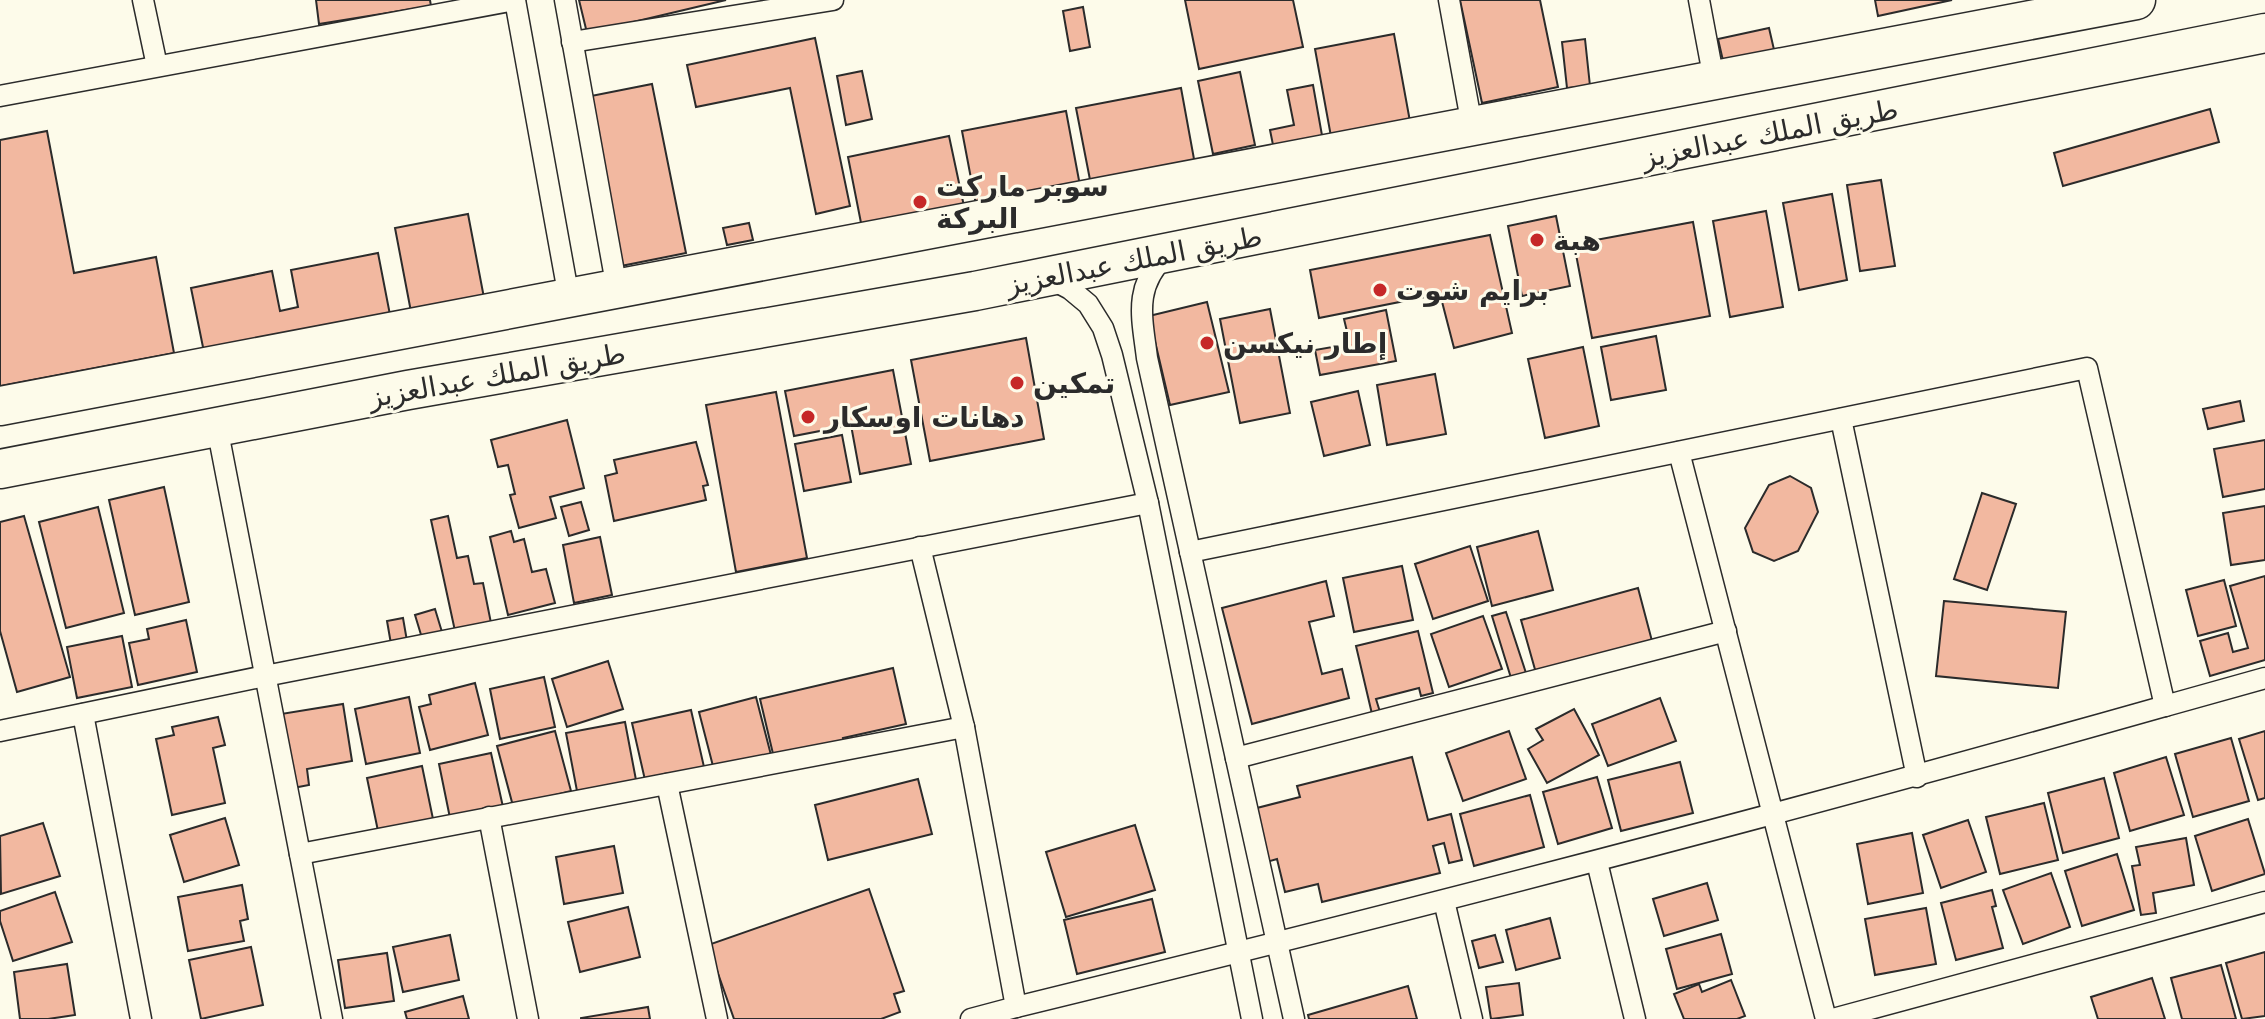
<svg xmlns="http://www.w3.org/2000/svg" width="2265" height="1019" font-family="'DejaVu Sans','Noto Sans Arabic',sans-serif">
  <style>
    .building { fill: #f2b8a0; stroke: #2b2b2b; stroke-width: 2 }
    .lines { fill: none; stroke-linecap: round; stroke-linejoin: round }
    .street-casing { stroke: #2b2b2b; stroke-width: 23 }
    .highway-casing { stroke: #2b2b2b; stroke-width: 41 }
    .street { stroke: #fdfbea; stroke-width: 20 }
    .highway { stroke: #fdfbea; stroke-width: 38 }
    .poi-dot { fill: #c62828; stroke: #fdfbea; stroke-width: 3 }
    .labels { text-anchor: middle; stroke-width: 6; stroke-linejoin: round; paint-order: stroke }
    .street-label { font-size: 28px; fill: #2b2b2b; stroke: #fdfbea }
    .poi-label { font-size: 28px; font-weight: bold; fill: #2b2b2b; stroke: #fdfbea; text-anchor: start }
  </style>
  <rect width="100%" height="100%" fill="#fdfbea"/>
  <g class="building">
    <path d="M316,0H430L431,6L319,24Z"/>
    <path d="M579,0H726L587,33Z"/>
    <path d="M1185,0H1293L1303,47L1199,69Z"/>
    <path d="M1460,0H1540L1558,87L1482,103Z"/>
    <path d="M1875,0H1952L1878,16Z"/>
    <path d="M1083,7L1090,47L1070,51L1063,11Z"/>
    <path d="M1769,28L1775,54L1724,65L1718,39Z"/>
    <path d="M1394,34L1411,127L1332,142L1315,49Z"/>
    <path d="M815,38L850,206L816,214L790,88L696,107L687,65Z"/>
    <path d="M1585,39L1590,86L1567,88L1562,42Z"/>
    <path d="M862,71L872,119L846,125L837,76Z"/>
    <path d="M1240,72L1255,145L1213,154L1198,81Z"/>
    <path d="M652,84L686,253L621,266L586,97Z"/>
    <path d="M1313,85L1323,141L1274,150L1270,130L1294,125L1287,90Z"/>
    <path d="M1181,88L1196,170L1092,190L1076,108Z"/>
    <path d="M2210,109L2219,142L2063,186L2054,153Z"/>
    <path d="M1066,111L1081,191L977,210L962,131Z"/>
    <path d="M47,131L74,273L156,257L174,353L0,386V140Z"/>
    <path d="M949,136L965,211L863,233L848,157Z"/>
    <path d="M1881,180L1895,266L1860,271L1847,185Z"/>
    <path d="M1832,194L1847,280L1799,290L1783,203Z"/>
    <path d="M1766,211L1783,307L1730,317L1713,221Z"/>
    <path d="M468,214L485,303L412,317L395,228Z"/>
    <path d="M1556,216L1570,286L1522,296L1508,226Z"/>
    <path d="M1693,222L1710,316L1592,338L1574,244Z"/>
    <path d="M749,223L753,240L727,245L723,228Z"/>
    <path d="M1490,235L1512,333L1454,348L1440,294L1319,318L1310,270Z"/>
    <path d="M378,253L391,320L205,357L191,288L272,271L280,311L298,307L291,270Z"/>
    <path d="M1207,302L1229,392L1170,405L1149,316Z"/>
    <path d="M1270,309L1290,413L1240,423L1220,319Z"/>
    <path d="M1386,310L1396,361L1320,375L1315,350L1350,344L1344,319Z"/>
    <path d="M1656,336L1666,390L1611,400L1601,347Z"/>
    <path d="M1026,338L1044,439L930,461L911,360Z"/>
    <path d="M1583,347L1599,426L1545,438L1528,359Z"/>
    <path d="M893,370L911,464L860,474L851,425L794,436L785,391Z"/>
    <path d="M1435,374L1446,434L1387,445L1377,385Z"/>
    <path d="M1358,391L1370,445L1324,456L1311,402Z"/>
    <path d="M776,392L807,558L736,572L706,405Z"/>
    <path d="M2240,401L2244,421L2208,429L2203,409Z"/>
    <path d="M567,420L584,488L550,497L556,518L519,528L510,495L515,494L508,465L498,467L491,440Z"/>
    <path d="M842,435L851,482L804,491L795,444Z"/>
    <path d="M2265,440V489L2223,497L2214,449Z"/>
    <path d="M696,442L708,485L703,486L706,500L614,521L605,476L617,473L614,460Z"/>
    <path d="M1790,476L1811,488L1818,512L1798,551L1774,561L1753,552L1745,528L1769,485Z"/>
    <path d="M164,487L189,602L135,615L109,500Z"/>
    <path d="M1982,493L2016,504L1987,590L1954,579Z"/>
    <path d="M581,502L589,530L569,536L561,507Z"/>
    <path d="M2265,506V560L2231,565L2223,513Z"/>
    <path d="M98,507L124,613L66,628L39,522Z"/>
    <path d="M24,516L70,677L17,692L0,631V522Z"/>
    <path d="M448,516L457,558L468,556L474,584L483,583L491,623L455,631L431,520Z"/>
    <path d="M511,531L514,542L524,539L532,572L546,569L555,603L508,615L490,537Z"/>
    <path d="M1538,531L1553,590L1492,606L1477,547Z"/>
    <path d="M600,537L612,595L574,603L563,545Z"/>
    <path d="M1470,546L1488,601L1433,619L1415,564Z"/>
    <path d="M1402,566L1413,620L1354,632L1343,578Z"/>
    <path d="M2265,576V660L2210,676L2200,641L2228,633L2233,652L2248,648L2230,586Z"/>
    <path d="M2224,580L2236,626L2198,636L2186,590Z"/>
    <path d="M1326,581L1334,616L1309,622L1322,674L1342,669L1349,698L1252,724L1222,608Z"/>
    <path d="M1638,588L1652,641L1536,673L1521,620Z"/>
    <path d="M1944,601L2066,612L2058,688L1936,676Z"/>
    <path d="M435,609L442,632L422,638L415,615Z"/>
    <path d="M1506,612L1526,673L1511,678L1492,616Z"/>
    <path d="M1483,616L1502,669L1449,687L1431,634Z"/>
    <path d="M403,618L407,641L391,644L387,621Z"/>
    <path d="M186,620L197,672L138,685L129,643L149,639L147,629Z"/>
    <path d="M1418,631L1433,693L1421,696L1419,688L1376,699L1380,712L1372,714L1356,646Z"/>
    <path d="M122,636L132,687L77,698L67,647Z"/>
    <path d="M608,661L623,709L567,727L552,679Z"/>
    <path d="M893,668L906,724L843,738L844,742L774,758L760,699Z"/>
    <path d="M544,677L555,727L500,739L490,689Z"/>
    <path d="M475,683L488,735L430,750L419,707L431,704L429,695Z"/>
    <path d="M409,697L420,753L366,764L355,709Z"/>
    <path d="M756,697L771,755L714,770L699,712Z"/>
    <path d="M1660,698L1676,741L1608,766L1592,724Z"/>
    <path d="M343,704L352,761L307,769L309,785L293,788L281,714Z"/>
    <path d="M1574,709L1599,755L1547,783L1528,749L1543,740L1536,729Z"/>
    <path d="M691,710L704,767L645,780L632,723Z"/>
    <path d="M218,717L225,745L213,748L225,803L172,815L156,739L174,735L172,727Z"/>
    <path d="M625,722L636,780L577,791L566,733Z"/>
    <path d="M555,731L571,791L513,806L497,746Z"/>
    <path d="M1509,731L1526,779L1463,801L1446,753Z"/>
    <path d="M2265,731V798L2258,800L2239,739Z"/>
    <path d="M2231,738L2249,801L2193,817L2175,754Z"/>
    <path d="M491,753L503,807L450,818L439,764Z"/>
    <path d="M1412,757L1428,820L1451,814L1462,860L1449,863L1444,843L1433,846L1440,873L1322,902L1318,884L1285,892L1277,859L1263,863L1249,810L1300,797L1297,786Z"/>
    <path d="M2166,757L2184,815L2130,831L2114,773Z"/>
    <path d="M1680,762L1693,813L1621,831L1608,780Z"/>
    <path d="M422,766L433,819L378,831L367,778Z"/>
    <path d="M1597,777L1612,828L1558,844L1543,792Z"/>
    <path d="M2104,778L2119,838L2063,853L2048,793Z"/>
    <path d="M918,779L932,834L828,860L815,805Z"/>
    <path d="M1530,795L1544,847L1474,866L1460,814Z"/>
    <path d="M2044,803L2058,860L2000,874L1986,817Z"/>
    <path d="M225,818L239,865L184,882L170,835Z"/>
    <path d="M2248,819L2265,874L2212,891L2195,836Z"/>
    <path d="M1968,820L1986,872L1941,888L1923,835Z"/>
    <path d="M43,823L60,876L1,894L0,836Z"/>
    <path d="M1135,825L1155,890L1066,917L1046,852Z"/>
    <path d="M1912,833L1923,893L1868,904L1857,844Z"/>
    <path d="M2186,838L2194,885L2153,893L2156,913L2141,915L2132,866L2140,865L2136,847Z"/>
    <path d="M614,846L623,893L564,904L556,857Z"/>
    <path d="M2117,854L2134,910L2082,926L2065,871Z"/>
    <path d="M2051,873L2070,927L2023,944L2003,890Z"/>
    <path d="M1707,883L1718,920L1664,936L1653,899Z"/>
    <path d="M242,885L248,919L240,921L244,941L188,951L178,897Z"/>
    <path d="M869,889L904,991L894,994L900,1012L881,1019H734L708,945Z"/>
    <path d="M1992,890L1996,906L1992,907L2003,948L1956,960L1941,903Z"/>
    <path d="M55,892L72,942L13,961L0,921V911Z"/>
    <path d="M1152,899L1165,952L1077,974L1064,920Z"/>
    <path d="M628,907L640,957L580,972L568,922Z"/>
    <path d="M1926,908L1936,964L1875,975L1865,919Z"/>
    <path d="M1550,918L1560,958L1516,970L1506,930Z"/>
    <path d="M1721,934L1732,974L1677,989L1666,949Z"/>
    <path d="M450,935L459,980L403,992L393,947Z"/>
    <path d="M1495,935L1503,962L1479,968L1472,941Z"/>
    <path d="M251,947L263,1005L201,1019L189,960Z"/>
    <path d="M2265,952V1016L2242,1019L2226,963Z"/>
    <path d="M387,953L394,1001L345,1008L338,960Z"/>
    <path d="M67,964L75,1015L48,1019H20L14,972Z"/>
    <path d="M2221,965L2236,1019H2182L2171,978Z"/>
    <path d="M2152,978L2165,1019H2098L2091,997Z"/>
    <path d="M1731,980L1745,1016L1737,1019H1684L1674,994L1699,984L1702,992Z"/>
    <path d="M1519,983L1523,1015L1491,1019L1486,987Z"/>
    <path d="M1408,986L1417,1019H1309L1308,1015Z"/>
    <path d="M463,996L469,1019H407L405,1012Z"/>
    <path d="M648,1007L650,1019H581V1018Z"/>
  </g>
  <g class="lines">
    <g class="street-casing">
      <g id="street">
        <path d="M143,0L157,66"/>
        <path d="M515,0L569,298"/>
        <path d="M565,0L617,289"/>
        <path d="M1449,0L1472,126"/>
        <path d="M1699,0L1714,80"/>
        <path d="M572,42L833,0"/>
        <path d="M0,96L515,0"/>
        <path d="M1166,255C1133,287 1142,317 1147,358L1294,1019"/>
        <path d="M1051,279L1070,289L1088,304L1103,328L1112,355L1148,503L1252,1019"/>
        <path d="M1841,419L1917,777"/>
        <path d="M217,427L332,1019"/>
        <path d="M1679,452L1826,1019"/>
        <path d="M920,547L964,727"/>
        <path d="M1190,552L2087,368L2165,706L2265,678"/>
        <path d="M83,714L141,1019"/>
        <path d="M0,731L265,676L1148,503"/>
        <path d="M1236,758L1726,631"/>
        <path d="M667,784L717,1019"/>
        <path d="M489,817L528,1019"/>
        <path d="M300,854L964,727L1016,1007L971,1019"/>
        <path d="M1597,862L1635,1019"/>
        <path d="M1444,901L1472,1019"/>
        <path d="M1016,1007C1401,913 1784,814 2165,706"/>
        <path d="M1833,1019L2265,902"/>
      </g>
    </g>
    <g class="highway-casing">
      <g id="highway">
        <path d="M0,406L2136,0"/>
        <path d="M0,469L408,390L975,291L2265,33"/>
      </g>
    </g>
    <use href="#street" class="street"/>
    <use href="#highway" class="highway"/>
  </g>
  <g class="poi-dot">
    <circle cx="920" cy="202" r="8"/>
    <circle cx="1537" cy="240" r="8"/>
    <circle cx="1380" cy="290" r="8"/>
    <circle cx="1207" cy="343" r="8"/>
    <circle cx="1017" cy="383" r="8"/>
    <circle cx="808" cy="417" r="8"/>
  </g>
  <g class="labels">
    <g class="street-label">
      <text transform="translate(1770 133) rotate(-11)" y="10">طريق الملك عبدالعزيز</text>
      <text transform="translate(1134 260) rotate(-11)" y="10">طريق الملك عبدالعزيز</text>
      <text transform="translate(497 375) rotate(-10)" y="10">طريق الملك عبدالعزيز</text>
    </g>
    <g class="poi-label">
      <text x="936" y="196">سوبر ماركت<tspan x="936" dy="32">البركة</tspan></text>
      <text x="1553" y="250">هبة</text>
      <text x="1396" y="300">برايم شوت</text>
      <text x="1223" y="353">إطار نيكسن</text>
      <text x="1033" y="393">تمكين</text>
      <text x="824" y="427">دهانات اوسكار</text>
    </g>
  </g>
</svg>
